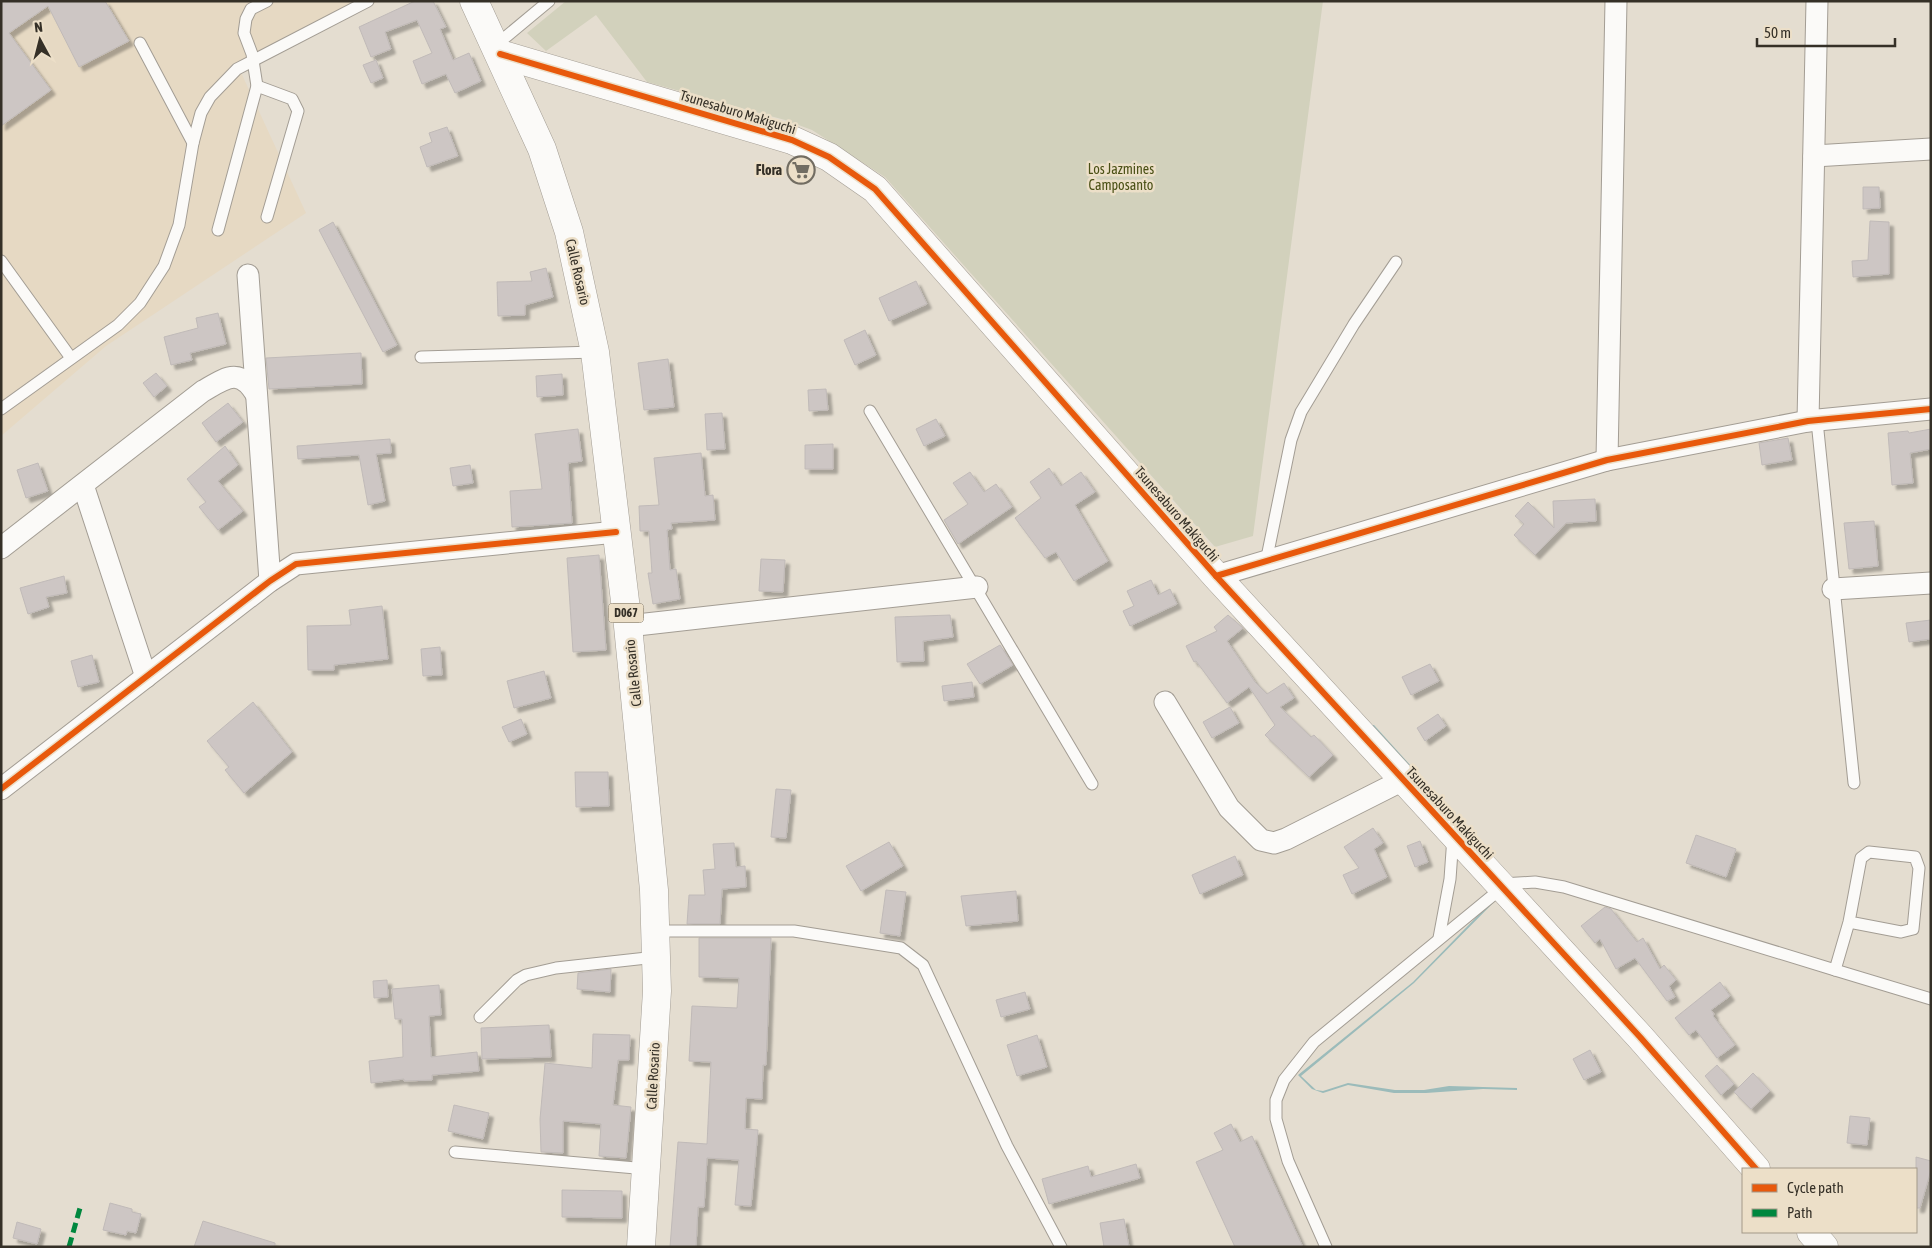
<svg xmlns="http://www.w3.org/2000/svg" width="1932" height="1248" font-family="'Asap Condensed',sans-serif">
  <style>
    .built { fill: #e6d9c3 }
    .green { fill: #d2d1bc }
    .water { fill: #9bbbba }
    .building { fill: #cdc6c4; stroke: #c0bab8; filter: url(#shadow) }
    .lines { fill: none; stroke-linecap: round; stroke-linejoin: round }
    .service-casing { stroke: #a39d94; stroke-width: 13 }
    .minor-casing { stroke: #a39d94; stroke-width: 23 }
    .tertiary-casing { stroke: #a39d94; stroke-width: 29 }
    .primary-casing { stroke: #a39d94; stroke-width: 29 }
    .service { stroke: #fbfaf8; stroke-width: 11 }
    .minor { stroke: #fbfaf8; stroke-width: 21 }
    .tertiary { stroke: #fbfaf8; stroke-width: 28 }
    .primary { stroke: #fbfaf8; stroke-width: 28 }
    .quiet { stroke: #00873e; stroke-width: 5; stroke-dasharray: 10 5; stroke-linecap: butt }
    .cycleway-casing { stroke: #ecdfc8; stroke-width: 9 }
    .cycleway { stroke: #e8590c; stroke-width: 6 }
    .labels { text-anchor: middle; stroke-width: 5; stroke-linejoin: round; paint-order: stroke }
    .shield { fill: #ecdfc8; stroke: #6c6457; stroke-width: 1 }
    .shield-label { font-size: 12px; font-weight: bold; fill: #353027 }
    .street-label { font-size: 14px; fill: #353027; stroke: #ecdfc8 }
    .park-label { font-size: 14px; fill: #4a5015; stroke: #ecdfc8 }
    .poi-label { font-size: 14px; font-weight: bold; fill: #353027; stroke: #ecdfc8; text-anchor: end }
  </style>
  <defs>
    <filter id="shadow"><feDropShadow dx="4.5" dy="4.5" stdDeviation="1" flood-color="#0004"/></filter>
  </defs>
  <rect width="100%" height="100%" fill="#e4ddd0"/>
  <path class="built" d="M1,1H379L238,66L306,213L106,346L1,436Z"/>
  <path class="green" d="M566,1H1323L1253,536L1215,547L885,177L812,130L785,120L647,82L596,15L546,51L527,33Z"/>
  <g class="water">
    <path d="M1372,725H1374L1572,944Z"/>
    <path d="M1495,898L1497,899L1414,983L1301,1076L1316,1090L1323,1091L1348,1083L1395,1090H1424L1449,1086L1517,1088V1090L1483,1089L1426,1093H1394L1348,1085L1323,1093L1312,1089L1298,1075L1413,982Z"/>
  </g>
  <g class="building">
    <path d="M1,1H105L129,41L79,67L48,6L9,33L51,90L1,126Z"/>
    <path d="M415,1H433L446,27L440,29L453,60L469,53L481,81L455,93L446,74L422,84L413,61L432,53L417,20L385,32L391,49L371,57L359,27Z"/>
    <path d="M376,60L383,78L371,83L363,65Z"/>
    <path d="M447,127L458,156L427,167L420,147L432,142L429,133Z"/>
    <path d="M1863,187H1879L1880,208L1863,209Z"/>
    <path d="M1870,221L1889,222V274L1853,277L1852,261L1868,260Z"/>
    <path d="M333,222L397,345L383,352L319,230Z"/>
    <path d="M546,268L553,297L525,305V315L498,316L497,282L532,281L530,272Z"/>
    <path d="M916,281L927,304L889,321L879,298Z"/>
    <path d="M218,313L226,344L190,353L192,360L171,365L164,337L198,328L196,318Z"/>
    <path d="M865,330L876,355L855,365L844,340Z"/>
    <path d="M361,353L362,384L269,389L266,358Z"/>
    <path d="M668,359L674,407L644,410L638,363Z"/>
    <path d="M156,373L167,386L154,397L143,383Z"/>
    <path d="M562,374L563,395L537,397L536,376Z"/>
    <path d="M826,389L828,410L809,411L808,390Z"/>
    <path d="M228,403L243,422L216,442L202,423Z"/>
    <path d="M722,413L725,449L707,450L705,414Z"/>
    <path d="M936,419L945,436L924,446L916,429Z"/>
    <path d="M578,429L582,461L568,463L572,523L512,527L510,491L542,489L535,434Z"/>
    <path d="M1931,429V449L1910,453L1913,483L1892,485L1888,433L1908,431L1909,433Z"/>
    <path d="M1788,438L1792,460L1762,465L1759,443Z"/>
    <path d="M390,439L391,453L376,454L385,501L368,505L359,455L298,459L297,446Z"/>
    <path d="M833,444V469H805V445Z"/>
    <path d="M225,446L238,465L218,481L243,511L218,530L199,507L206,502L187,479Z"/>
    <path d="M701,453L705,496L713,495L715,520L671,523L672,529L667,530L670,570L676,569L680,599L653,604L648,573H652L649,531H640L639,506L659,505L654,458Z"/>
    <path d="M38,463L48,491L26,498L17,470Z"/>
    <path d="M470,465L473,483L453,486L450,468Z"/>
    <path d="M1049,468L1061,486L1081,472L1095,492L1075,505L1108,561L1074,581L1056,552L1045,558L1015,518L1041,498L1030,482Z"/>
    <path d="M970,472L984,492L996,484L1012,507L958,544L944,520L968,504L953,483Z"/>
    <path d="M1595,499L1596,521L1566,523L1535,555L1514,535L1524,524L1515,516L1528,502L1554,528L1553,501Z"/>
    <path d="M1874,521L1878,566L1849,569L1844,523Z"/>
    <path d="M599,555L606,650L573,652L567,558Z"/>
    <path d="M761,559L785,560L783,592L759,591Z"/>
    <path d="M64,576L67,593L46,597L49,607L28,614L20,588Z"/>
    <path d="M1151,580L1158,595L1170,589L1177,604L1130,626L1123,611L1134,606L1127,591Z"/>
    <path d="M382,606L388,659L334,665V670H308L307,626L351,625L349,610Z"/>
    <path d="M950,615L953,637L923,641L924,661L897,662L895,617Z"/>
    <path d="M1228,615L1243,628L1227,641L1255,682L1267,694L1284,683L1294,698L1280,707L1311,737L1314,735L1333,755L1309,777L1265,735L1275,725L1249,687L1227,703L1196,661L1194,662L1186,646L1217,631L1214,627Z"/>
    <path d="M1931,620V639L1909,642L1906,623Z"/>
    <path d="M1000,645L1013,665L980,684L967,664Z"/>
    <path d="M440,647L442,675L423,676L421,649Z"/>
    <path d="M92,655L99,682L78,687L71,661Z"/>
    <path d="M1430,664L1439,681L1411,695L1402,677Z"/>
    <path d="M544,671L551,698L514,708L507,681Z"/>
    <path d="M972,682L974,697L944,701L942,686Z"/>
    <path d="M253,702L292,752L244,793L225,770L229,767L207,741Z"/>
    <path d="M1230,707L1239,723L1212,738L1203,722Z"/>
    <path d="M1438,714L1446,726L1425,741L1417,728Z"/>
    <path d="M521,719L527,734L509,742L502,727Z"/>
    <path d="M575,772H608L609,806L576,807Z"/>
    <path d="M776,789L791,790L786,838L771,837Z"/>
    <path d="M1373,828L1383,843L1374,849L1387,877L1352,894L1343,875L1359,868L1344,847Z"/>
    <path d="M1696,835L1736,849L1726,877L1686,863Z"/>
    <path d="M1420,841L1428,862L1415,867L1407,846Z"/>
    <path d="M889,842L903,866L861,891L846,866Z"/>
    <path d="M734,843L736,867L745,866L746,887L722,889L720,924H687L689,895H705L703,870L715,869L713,844Z"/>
    <path d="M1235,856L1243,875L1200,894L1192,875Z"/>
    <path d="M886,890L906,892L900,936L880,933Z"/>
    <path d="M1016,891L1018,921L966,926L961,896Z"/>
    <path d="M1605,907L1611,909L1637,942L1643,938L1660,969L1664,965L1676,980L1669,986L1675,997L1667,1001L1635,958L1616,969L1600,939L1595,943L1581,926Z"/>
    <path d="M699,938H771L766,1065H763L762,1099L746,1098L745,1129L758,1130L751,1206L735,1205L739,1160L707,1158L704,1207H698L696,1247H670L678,1142L707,1144L711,1062L689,1061L692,1006L737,1008L739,978L699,977Z"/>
    <path d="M611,969L610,992L577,989L578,973Z"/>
    <path d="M387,980L388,997L374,998L373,981Z"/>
    <path d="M1720,982L1730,996L1711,1010L1714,1014L1713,1016L1735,1045L1717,1058L1696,1030L1689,1035L1675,1018Z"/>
    <path d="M439,985L441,1015L429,1016L431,1057L477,1052L479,1071L432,1075V1080L404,1081V1079L371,1083L369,1061L403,1057L402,1019H395L392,989Z"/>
    <path d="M1025,992L1030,1009L1001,1017L996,1000Z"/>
    <path d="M549,1025L551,1057L482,1059L481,1028Z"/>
    <path d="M593,1034L630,1035L629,1060H618L613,1105L631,1107L626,1158L599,1156L601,1124L563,1121V1153L541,1152L540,1119L545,1063L592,1068Z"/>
    <path d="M1037,1035L1047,1067L1017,1076L1007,1045Z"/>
    <path d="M1590,1050L1601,1072L1584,1080L1573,1059Z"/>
    <path d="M1717,1065L1734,1084L1721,1095L1705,1076Z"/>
    <path d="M1753,1073L1770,1091L1751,1109L1734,1092Z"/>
    <path d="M454,1105L489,1113L483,1139L448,1131Z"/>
    <path d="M1850,1116L1870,1118L1867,1145L1847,1143Z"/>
    <path d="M1231,1124L1240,1142L1252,1136L1303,1247H1235L1196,1162L1223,1150L1214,1133Z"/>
    <path d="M1916,1157L1931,1161V1170L1920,1208H1916Z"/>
    <path d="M1136,1164L1140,1178L1049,1204L1042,1179L1088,1166L1091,1177Z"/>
    <path d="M562,1190L622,1191V1218L562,1217Z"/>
    <path d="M110,1203L132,1209V1212L141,1214L136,1233L127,1231L126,1235L103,1230Z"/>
    <path d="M1124,1219L1129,1247H1104L1100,1223Z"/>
    <path d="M203,1221L275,1243V1247H194Z"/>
    <path d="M17,1222L41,1229L37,1244L13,1238Z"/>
  </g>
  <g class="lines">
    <g class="service-casing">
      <g id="service">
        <path d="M140,43L193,143"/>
        <path d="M496,45L549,1"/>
        <path d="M257,86L292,99L298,111L267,217"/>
        <path d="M218,230L257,86L252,54L244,33L246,19L251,9L267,1"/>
        <path d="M1,261L71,358"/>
        <path d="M421,357L595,352"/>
        <path d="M1,409L118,325L140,303L164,266L179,225L193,143L201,113L210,97L237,69L368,1"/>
        <path d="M870,411L1092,784"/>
        <path d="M1817,421L1854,783"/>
        <path d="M1266,562L1291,440L1301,412L1354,324L1396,262"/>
        <path d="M1502,884L1535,882L1564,887L1835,970L1849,922L1861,858L1869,852L1915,857L1919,868L1913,929L1901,932L1849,922"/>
        <path d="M656,931H794L901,948L923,965L1007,1146L1061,1247"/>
        <path d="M1439,938L1450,879L1453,837"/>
        <path d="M1835,970L1931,999"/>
        <path d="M480,1017L517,980L526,975L556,968L656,957"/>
        <path d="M455,1152L647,1169"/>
        <path d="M1326,1247L1288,1161L1276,1119V1100L1284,1080L1314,1042L1503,887"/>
      </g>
    </g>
    <g class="minor-casing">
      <g id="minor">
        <path d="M1814,156L1931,149"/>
        <path d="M248,275L270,581"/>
        <path d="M1808,421L1817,1"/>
        <path d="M1607,460L1616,1"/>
        <path d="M83,485L146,677"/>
        <path d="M1,548L203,391C226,378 239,367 256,394"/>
        <path d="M1216,576L1607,460L1808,421L1931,409"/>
        <path d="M1833,589L1931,583"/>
        <path d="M628,626L977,587"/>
        <path d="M1165,702L1229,808L1261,840L1274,843L1286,839L1403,780"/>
        <path d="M1,789L270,581L296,564L616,532"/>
      </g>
    </g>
    <g class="tertiary-casing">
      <g id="tertiary">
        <path d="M500,54L792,140L829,157L875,189L1216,576L1640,1037L1756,1169"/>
        <path d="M1811,1232L1824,1247"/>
      </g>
    </g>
    <g class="primary-casing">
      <path id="primary" d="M474,1L542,149L569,232L595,352L628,626L654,890L657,991L641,1247"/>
    </g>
    <use href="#service" class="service"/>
    <use href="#minor" class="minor"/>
    <use href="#tertiary" class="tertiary"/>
    <use href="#primary" class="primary"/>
    <path class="quiet" d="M69,1247L80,1208"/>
    <g class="cycleway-casing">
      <g id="cycleway">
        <path d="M500,54L792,140L829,157L875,189L1216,576L1640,1037L1756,1169"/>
        <path d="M1216,576L1607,460L1808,421L1931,409"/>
        <path d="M1,789L270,581L296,564L616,532"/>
      </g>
    </g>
    <use href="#cycleway" class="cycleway"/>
  </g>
  <defs>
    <g id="supermarket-ring" transform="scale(1.4375)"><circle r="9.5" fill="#ecdfc8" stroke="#726d62" stroke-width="1.5"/><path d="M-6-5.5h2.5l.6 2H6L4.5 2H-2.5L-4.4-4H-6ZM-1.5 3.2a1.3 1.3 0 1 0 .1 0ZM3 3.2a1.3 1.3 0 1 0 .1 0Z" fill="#726d62"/></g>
  </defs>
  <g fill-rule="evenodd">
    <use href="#supermarket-ring" x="801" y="170"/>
  </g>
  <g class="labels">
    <rect class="shield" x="608.5" y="603.5" width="35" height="19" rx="4"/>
    <g class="shield-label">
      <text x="626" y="617">D067</text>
    </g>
    <g class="street-label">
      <text transform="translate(738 112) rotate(17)" y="5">Tsunesaburo Makiguchi</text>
      <text transform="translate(578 272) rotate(77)" y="5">Calle Rosario</text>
      <text transform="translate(1177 514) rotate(49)" y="5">Tsunesaburo Makiguchi</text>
      <text transform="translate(633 673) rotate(-96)" y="5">Calle Rosario</text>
      <text transform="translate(1450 813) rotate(47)" y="5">Tsunesaburo Makiguchi</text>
      <text transform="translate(653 1076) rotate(-87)" y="5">Calle Rosario</text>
    </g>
    <g class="park-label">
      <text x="1121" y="174">Los Jazmines<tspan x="1121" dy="16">Camposanto</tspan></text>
    </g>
    <g class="poi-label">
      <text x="782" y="175">Flora</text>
    </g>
  </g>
  <rect width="1932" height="1248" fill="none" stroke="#353027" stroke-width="5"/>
  <rect x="1742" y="1168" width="175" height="65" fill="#ecdfc8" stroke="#a39988"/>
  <rect x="1752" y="1184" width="25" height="8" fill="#e8590c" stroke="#a39988"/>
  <text x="1787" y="1193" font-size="15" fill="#353027">Cycle path</text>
  <rect x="1752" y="1209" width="25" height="8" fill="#00873e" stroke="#a39988"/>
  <text x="1787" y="1218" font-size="15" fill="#353027">Path</text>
  <g transform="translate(40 40) rotate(353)" stroke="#ecdfc8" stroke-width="4" paint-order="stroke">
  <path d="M0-4L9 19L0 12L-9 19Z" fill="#353027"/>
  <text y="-8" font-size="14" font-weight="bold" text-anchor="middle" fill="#353027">N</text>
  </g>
  <path d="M1757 38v8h138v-8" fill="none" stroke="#353027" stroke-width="2.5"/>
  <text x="1764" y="38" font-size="15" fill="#353027" stroke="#ecdfc8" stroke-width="4" paint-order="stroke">50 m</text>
</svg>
